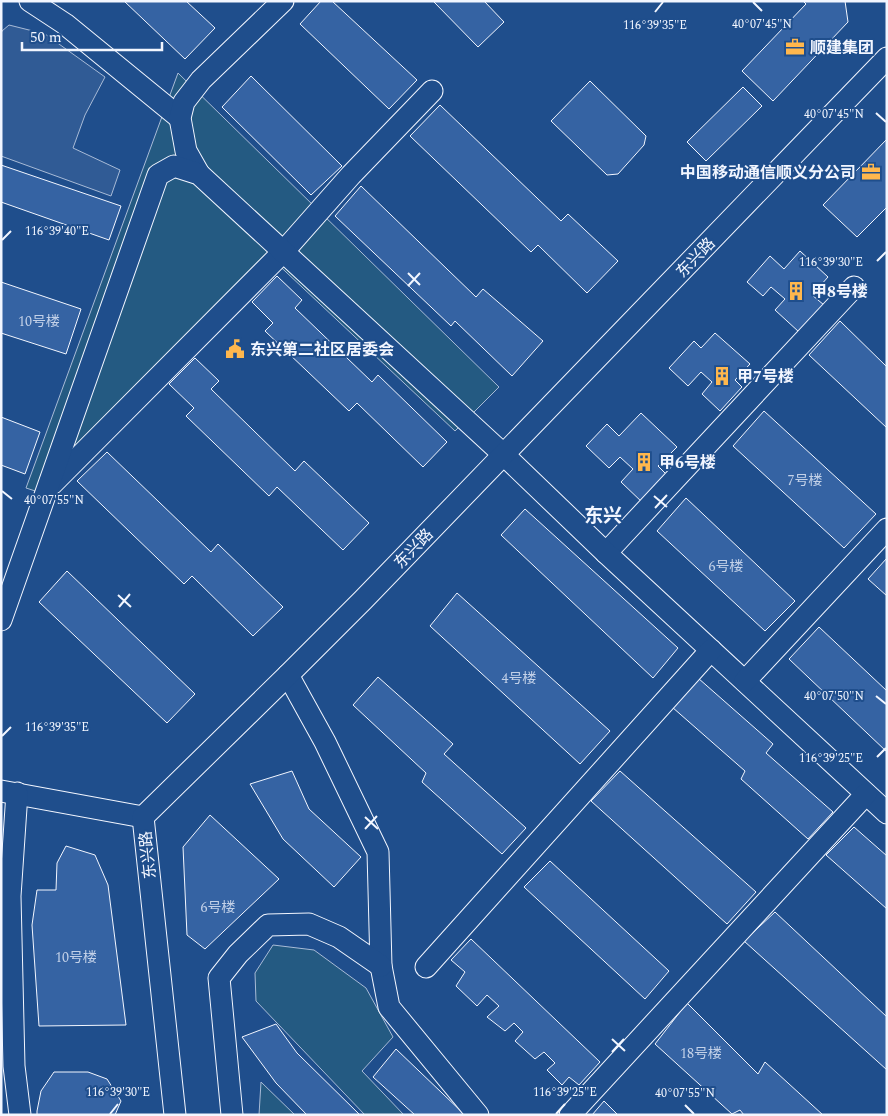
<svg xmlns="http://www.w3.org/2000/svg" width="888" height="1116" font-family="Spectral,'Noto Sans SC',serif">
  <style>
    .green { fill: #245a82; stroke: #a8bbd7 }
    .parking { fill: #305b95; stroke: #a8bbd7 }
    .building { fill: #3563a3; stroke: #f2f6ff }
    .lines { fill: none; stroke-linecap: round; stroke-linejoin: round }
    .minor-casing { stroke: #f2f6ff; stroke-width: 23 }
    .minor { stroke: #1f4e8c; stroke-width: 21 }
    .ticks { fill: none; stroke: #f2f6ff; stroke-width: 2 }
    .labels { text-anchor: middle; stroke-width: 4; stroke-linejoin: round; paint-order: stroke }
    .number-label { font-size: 14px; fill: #c3d1e8 }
    .poi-label { font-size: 16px; font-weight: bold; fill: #f2f6ff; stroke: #1f4e8c; text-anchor: start }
    .street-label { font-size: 16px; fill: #f2f6ff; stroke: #1f4e8c }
    .quarter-label { font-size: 19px; font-weight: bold; fill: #f2f6ff; stroke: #1f4e8c }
    .ticks-label { font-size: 12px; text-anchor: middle; fill: #f2f6ff; stroke: #1f4e8c; stroke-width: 4; stroke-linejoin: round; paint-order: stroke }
  </style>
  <rect width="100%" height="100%" fill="#1f4e8c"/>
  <g class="green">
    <path d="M178,73L499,387L455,431L269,256L85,440L54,497L26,488Z"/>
    <path d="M273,945L314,950L366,988L393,1037L362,1071L404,1115H365L256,1001L255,973Z"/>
    <path d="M261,1082L295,1115H259Z"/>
  </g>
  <path class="parking" d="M9,25L45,34L105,77L85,115L73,148L120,170L111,196L1,156V34L2,31Z"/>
  <g class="building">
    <path d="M124,1H186L215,28L185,59Z"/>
    <path d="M321,1H332L417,80L389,109L300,24Z"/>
    <path d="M433,1H484L504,22L478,47Z"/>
    <path d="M803,1H845L848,22L773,101L742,71L806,4Z"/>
    <path d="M251,76L342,166L311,195L222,107Z"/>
    <path d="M590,81L646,136L644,145L618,174L607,175L551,121Z"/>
    <path d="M743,87L762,106L706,161L687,142Z"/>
    <path d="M440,105L561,221L568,214L618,261L587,293L538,245L531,252L410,136Z"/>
    <path d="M887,139V207L857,237L823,205Z"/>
    <path d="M1,165L121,206L109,240L1,202Z"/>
    <path d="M361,186L476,297L483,289L543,341L512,376L455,321L451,326L335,216Z"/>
    <path d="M800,251L828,277L812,295L824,305L799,332L775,310L785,299L771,287L763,296L747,282L770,256L784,269Z"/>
    <path d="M277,276L302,300L295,308L372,382L378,375L447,442L423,467L357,403L349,411L265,331L273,323L252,302Z"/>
    <path d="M1,282L81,309L66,354L1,333Z"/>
    <path d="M840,321L887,367V428L809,355Z"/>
    <path d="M715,333L750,364L735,380L742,387L720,411L702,394L712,382L701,372L688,386L669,368L694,341L701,348Z"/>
    <path d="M195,358L219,381L211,389L295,471L304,461L369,523L343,550L277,487L269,496L186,416L194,408L169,384Z"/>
    <path d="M764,411L876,514L844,548L733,446Z"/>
    <path d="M641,413L677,447L658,466L670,478L644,504L621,482L633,469L620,457L609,468L586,446L607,424L619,436Z"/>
    <path d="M1,417L40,432L25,474L1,465Z"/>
    <path d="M107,452L211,552L218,544L283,607L253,636L192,576L184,584L77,481Z"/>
    <path d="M686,498L795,601L765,631L657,531Z"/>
    <path d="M525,509L678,648L653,678L501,535Z"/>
    <path d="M887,558V596L868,579Z"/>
    <path d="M67,571L195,694L167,723L39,602Z"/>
    <path d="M457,593L610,731L580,764L430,626Z"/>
    <path d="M819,627L887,691V752L789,659Z"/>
    <path d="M378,677L453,744L444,754L526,828L502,854L422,782L426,773L353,705Z"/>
    <path d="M698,678L773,744L766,753L833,812L808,839L741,779L745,771L672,707Z"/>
    <path d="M292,771L309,809L361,857L334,887L283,839L250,784Z"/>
    <path d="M620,771L756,892L727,924L591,801Z"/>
    <path d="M210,815L279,879L205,949L187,935L183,847Z"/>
    <path d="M854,827L887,856V909L826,855Z"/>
    <path d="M66,846L95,855L108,885L126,1025L39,1026L32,925L37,890H56L57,863Z"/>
    <path d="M550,861L669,971L645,999L524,887Z"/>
    <path d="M775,912L887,1017V1070L744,941Z"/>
    <path d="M471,939L600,1062L579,1085L569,1077L562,1085L547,1070L555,1063L544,1052L535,1059L515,1041L523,1032L514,1023L505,1031L487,1017L499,1006L487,995L477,1006L456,986L465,972L451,960Z"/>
    <path d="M687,1003L758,1074L765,1062L823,1115H744L740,1110L732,1114L655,1044Z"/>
    <path d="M276,1024L297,1053L360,1115H307L276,1083L242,1037Z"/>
    <path d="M396,1049L465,1115H415L373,1077Z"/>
    <path d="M54,1072H88L107,1079L121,1101L115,1115H37V1111L41,1091Z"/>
    <path d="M604,1101L618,1115H592Z"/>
  </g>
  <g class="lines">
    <g class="minor-casing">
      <g id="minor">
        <path d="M30,1L65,24L180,118"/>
        <path d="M199,174L186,151L180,118L184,102L201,80L283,1"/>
        <path d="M52,484L283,252L351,175L432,91"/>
        <path d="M606,553L854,287"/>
        <path d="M1,620L158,175L174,166L199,174L504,455L606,553L887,813"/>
        <path d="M288,675L325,742L378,852L381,966L389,1007L478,1115"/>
        <path d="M745,681L887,529"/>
        <path d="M1,791L143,817"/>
        <path d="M17,793L10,896L14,1066L20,1115"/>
        <path d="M426,967L711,650"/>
        <path d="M175,1115L143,817L288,675L363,600L887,58"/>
        <path d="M232,1115L219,978L238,954L268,925L309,924L339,937L381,966"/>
        <path d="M570,1115L866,794"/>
      </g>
    </g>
    <use href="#minor" class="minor"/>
  </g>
  <path class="ticks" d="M753,2L762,11M655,12L663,2M876,113L886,122M2,240L11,231M877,261L886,252M408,273L420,285M408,286L420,273M2,491L12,499M654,496L667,507M655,508L667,495M118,595L131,607M119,607L130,594M876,696L886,704M2,736L11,727M877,757L886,748M365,817L378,829M365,829L377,816M612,1039L625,1051M612,1052L624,1039M685,1105L694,1114M110,1114L118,1104M556,1114L565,1104"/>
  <defs>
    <g id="office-bare" transform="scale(1.5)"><path d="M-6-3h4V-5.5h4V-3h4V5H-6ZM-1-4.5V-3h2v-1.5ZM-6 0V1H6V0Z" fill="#ffb74d" stroke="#1f4e8c" stroke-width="2.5" paint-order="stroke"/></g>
    <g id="building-bare" transform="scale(1.5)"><path d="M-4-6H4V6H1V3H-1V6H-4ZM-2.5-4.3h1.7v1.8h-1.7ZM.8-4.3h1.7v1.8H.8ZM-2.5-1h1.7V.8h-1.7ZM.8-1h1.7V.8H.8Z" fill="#ffb74d" stroke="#1f4e8c" stroke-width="2.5" paint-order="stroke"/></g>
    <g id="civic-bare" transform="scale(1.5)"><path d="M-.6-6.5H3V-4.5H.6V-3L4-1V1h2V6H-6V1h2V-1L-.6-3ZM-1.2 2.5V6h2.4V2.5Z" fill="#ffb74d" stroke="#1f4e8c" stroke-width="2.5" paint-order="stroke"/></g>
  </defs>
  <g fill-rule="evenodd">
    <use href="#office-bare" x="795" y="47"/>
    <use href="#office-bare" x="871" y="172"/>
    <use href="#building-bare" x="796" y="291"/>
    <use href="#civic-bare" x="235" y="349"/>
    <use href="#building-bare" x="722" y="376"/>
    <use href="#building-bare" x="644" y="462"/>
  </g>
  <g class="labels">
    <g class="number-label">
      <text x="39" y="326">10号楼</text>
      <text x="805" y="485">7号楼</text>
      <text x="726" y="571">6号楼</text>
      <text x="519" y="683">4号楼</text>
      <text x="218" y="912">6号楼</text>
      <text x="76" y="962">10号楼</text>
      <text x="701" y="1058">18号楼</text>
    </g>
    <g class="poi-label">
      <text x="810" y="53">顺建集团</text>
      <text x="856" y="178" text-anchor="end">中国移动通信顺义分公司</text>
      <text x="811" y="297">甲8号楼</text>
      <text x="250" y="355">东兴第二社区居委会</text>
      <text x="737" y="382">甲7号楼</text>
      <text x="659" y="468">甲6号楼</text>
    </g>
    <g class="street-label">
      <text transform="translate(695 257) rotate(-46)" y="6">东兴路</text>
      <text transform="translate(413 548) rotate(-46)" y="6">东兴路</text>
      <text transform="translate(147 855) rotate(-96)" y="6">东兴路</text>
    </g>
    <g class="quarter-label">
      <text x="603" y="522">东兴</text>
    </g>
  </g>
  <g class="ticks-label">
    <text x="762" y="28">40°07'45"N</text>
    <text x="655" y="29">116°39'35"E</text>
    <text x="834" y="118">40°07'45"N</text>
    <text x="57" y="235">116°39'40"E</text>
    <text x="831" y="266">116°39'30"E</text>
    <text x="54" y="504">40°07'55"N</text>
    <text x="834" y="700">40°07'50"N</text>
    <text x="57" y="731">116°39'35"E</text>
    <text x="831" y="762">116°39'25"E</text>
    <text x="118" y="1096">116°39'30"E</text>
    <text x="565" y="1096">116°39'25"E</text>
    <text x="685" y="1097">40°07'55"N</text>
  </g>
  <rect width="888" height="1116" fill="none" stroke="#f2f6ff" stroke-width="5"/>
  <path d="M22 42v8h140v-8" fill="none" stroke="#f2f6ff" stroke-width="2.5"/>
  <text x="30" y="42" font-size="15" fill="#f2f6ff" stroke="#1f4e8c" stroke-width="4" paint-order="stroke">50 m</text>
</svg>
